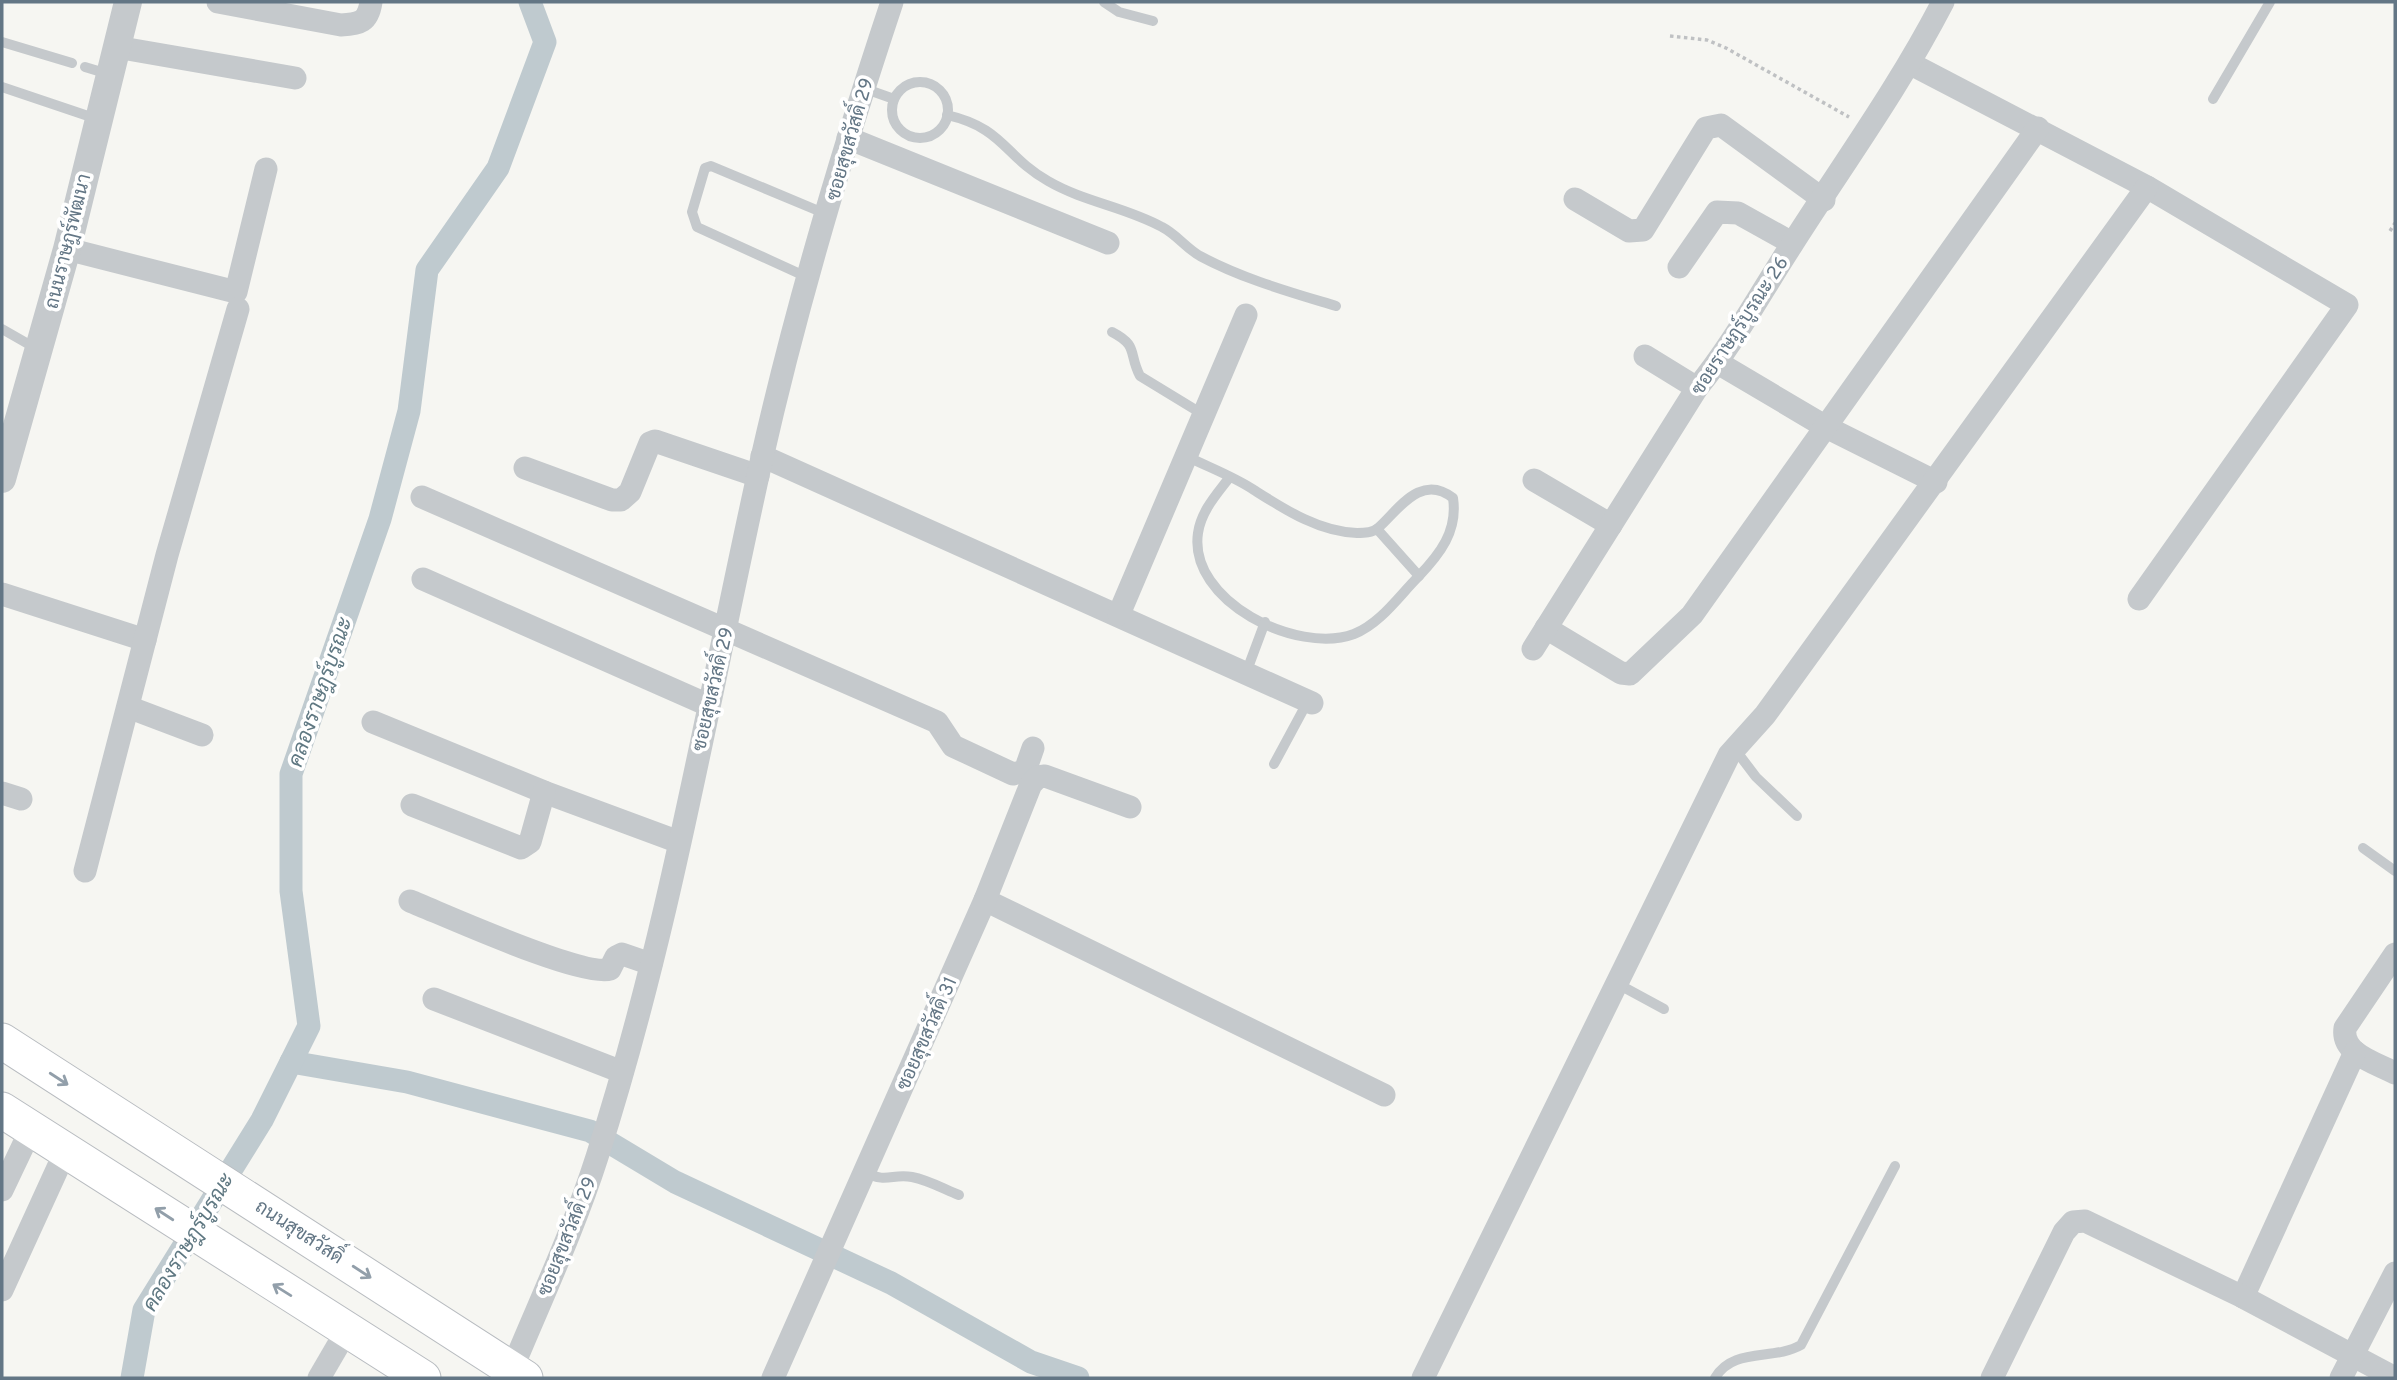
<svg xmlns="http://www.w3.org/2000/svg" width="2397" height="1380" font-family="Overpass,Sarabun,sans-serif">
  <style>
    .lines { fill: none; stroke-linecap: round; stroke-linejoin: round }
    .canal { stroke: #bfcacf; stroke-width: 23 }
    .primary-casing { stroke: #b8bcc0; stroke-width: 37 }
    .path { stroke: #bfc1c3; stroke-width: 3.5; stroke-dasharray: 3.5 3.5; stroke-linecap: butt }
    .service { stroke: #c5c9cc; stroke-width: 10 }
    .minor { stroke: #c5c9cc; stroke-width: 23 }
    .tertiary { stroke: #c5c9cc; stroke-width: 28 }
    .primary { stroke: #fff; stroke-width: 35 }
    .oneway { stroke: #929faa }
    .labels { text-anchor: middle; stroke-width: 7; stroke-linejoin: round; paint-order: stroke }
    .street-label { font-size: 19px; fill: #637685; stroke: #fff }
    .water-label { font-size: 21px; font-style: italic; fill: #5f7882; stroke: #fff }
  </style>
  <rect width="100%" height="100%" fill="#f6f6f2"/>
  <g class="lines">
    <g class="canal">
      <path d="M291,1062L407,1082L590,1131L675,1182L891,1283L1031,1362L1078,1378"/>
      <path d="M132,1378L144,1310L262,1120L309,1026L291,891V774L380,519L409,411L427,270L498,168L545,42L530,2"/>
    </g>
    <g class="primary-casing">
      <g id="primary">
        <path d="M2,1041L525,1378"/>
        <path d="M2,1110L423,1378"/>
      </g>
    </g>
    <g class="path">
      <path d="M1670,36L1707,40L1726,48L1849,117"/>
      <path d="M2390,231L2395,223"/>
    </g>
    <g class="service">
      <path d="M1104,2L1119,12L1153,21"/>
      <path d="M2,42L72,63"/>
      <path d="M85,67L108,74"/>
      <circle cx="920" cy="110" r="28"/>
      <path d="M2,87L97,119"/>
      <path d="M863,88L894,99"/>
      <path d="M2213,99L2270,2"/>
      <path d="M947,115C1004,128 1004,156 1048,181C1084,202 1126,207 1162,227C1176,234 1186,248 1200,256C1243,279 1290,292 1336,306"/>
      <path d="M809,278L697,227L692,212L705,168L711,166L826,214"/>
      <path d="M2,329L37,349"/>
      <path d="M1112,332C1139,346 1128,353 1140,376L1204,415"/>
      <path d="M1186,456C1208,467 1233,476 1254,490C1284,509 1319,532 1357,533C1364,533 1372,533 1378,528C1397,512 1420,472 1453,498C1458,531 1440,554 1418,577C1399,596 1380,624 1354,634C1297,655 1188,601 1198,533C1201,511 1217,494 1229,478"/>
      <path d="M1377,529L1419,576"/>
      <path d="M1246,673L1265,622"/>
      <path d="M1734,748L1756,777L1797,816"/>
      <path d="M1274,764L1308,701"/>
      <path d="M2363,848L2395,871"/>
      <path d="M1616,983L1664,1009"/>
      <path d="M865,1172C887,1184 892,1173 912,1177C928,1180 944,1189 959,1195"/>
      <path d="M1715,1378C1733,1347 1773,1361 1801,1345L1895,1166"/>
    </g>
    <g class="minor">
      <path d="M218,2L341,25C360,24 368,22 371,2"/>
      <path d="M116,47L295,78"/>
      <path d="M1911,64L2147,187L2347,305L2139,599"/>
      <path d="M848,138L1108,243"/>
      <path d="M1575,199L1629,231L1643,230L1706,128L1721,125L1824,200"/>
      <path d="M67,249L236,292L266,169"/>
      <path d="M1679,267L1717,212L1738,213L1792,243"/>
      <path d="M1645,356L1697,388"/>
      <path d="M1718,363L1826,427L1936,482"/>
      <path d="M762,456L1312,703"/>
      <path d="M525,468L612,500H621L630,492L650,443L655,441L758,476"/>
      <path d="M1534,480L1611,525"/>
      <path d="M422,497L937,722L953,746L1013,774L1025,771L1033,748"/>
      <path d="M423,579L708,705"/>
      <path d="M2,594L145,640"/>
      <path d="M1119,614L1246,315"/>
      <path d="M1546,628L1621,673L1630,674L1692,615L2038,128"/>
      <path d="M1533,649L1697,388C1733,344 1760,294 1791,246C1843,164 1898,89 1943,2"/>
      <path d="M128,707L202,735"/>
      <path d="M373,722L544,792L679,842"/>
      <path d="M2,793L21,799"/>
      <path d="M412,805L521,848L530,842L544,792"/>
      <path d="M85,871L167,555L238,309"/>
      <path d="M985,900L1384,1095"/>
      <path d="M410,901C445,915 583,978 610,969L616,957L622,954L651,964"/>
      <path d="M2395,954L2345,1028C2341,1054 2376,1063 2395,1073"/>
      <path d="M434,999L622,1072"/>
      <path d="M2,1190L31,1129"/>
      <path d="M2,1290L66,1150"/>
      <path d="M2243,1297L2355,1052"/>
      <path d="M512,1369C541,1299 574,1229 597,1157C670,930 709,694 761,462C796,307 842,152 892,2"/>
      <path d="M319,1378L347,1330"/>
      <path d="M773,1378L985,900L1031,784L1038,777L1045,776L1130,807"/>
      <path d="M1423,1378L1729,755L1765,715L2147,187"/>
      <path d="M1992,1378L2064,1232L2073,1222L2085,1221L2243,1297L2395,1378"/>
      <path d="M2341,1378L2395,1273"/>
    </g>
    <path class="tertiary" d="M2,479L67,249L128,2"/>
    <use href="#primary" class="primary"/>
  </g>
  <defs><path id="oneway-shaft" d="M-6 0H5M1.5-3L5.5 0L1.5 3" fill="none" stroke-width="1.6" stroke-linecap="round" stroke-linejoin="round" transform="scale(1.75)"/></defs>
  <g class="oneway">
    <use href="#oneway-shaft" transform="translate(59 1079) rotate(33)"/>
    <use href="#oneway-shaft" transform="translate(164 1214) rotate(-147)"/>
    <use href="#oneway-shaft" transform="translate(362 1272) rotate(33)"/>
    <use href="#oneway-shaft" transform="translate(282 1290) rotate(-148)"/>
  </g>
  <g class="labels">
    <g class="street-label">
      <text transform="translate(849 139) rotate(-74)" y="7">ซอยสุขสวัสดิ์ 29</text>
      <text transform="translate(67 241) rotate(-76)" y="7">ถนนราษฎร์พัฒนา</text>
      <text transform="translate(1739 325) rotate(-57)" y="7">ซอยราษฎร์บูรณะ 26</text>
      <text transform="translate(712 689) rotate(-77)" y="7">ซอยสุขสวัสดิ์ 29</text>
      <text transform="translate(926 1033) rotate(-66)" y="7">ซอยสุขสวัสดิ์ 31</text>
      <text transform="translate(300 1231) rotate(33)" y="7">ถนนสุขสวัสดิ์</text>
      <text transform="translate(566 1236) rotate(-68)" y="7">ซอยสุขสวัสดิ์ 29</text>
    </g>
    <g class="water-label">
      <text transform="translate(320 692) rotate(-71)" y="7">คลองราษฎร์บูรณะ</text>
      <text transform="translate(188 1242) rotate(-59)" y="7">คลองราษฎร์บูรณะ</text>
    </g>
  </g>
  <rect width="2397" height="1380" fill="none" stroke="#637685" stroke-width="7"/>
</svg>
